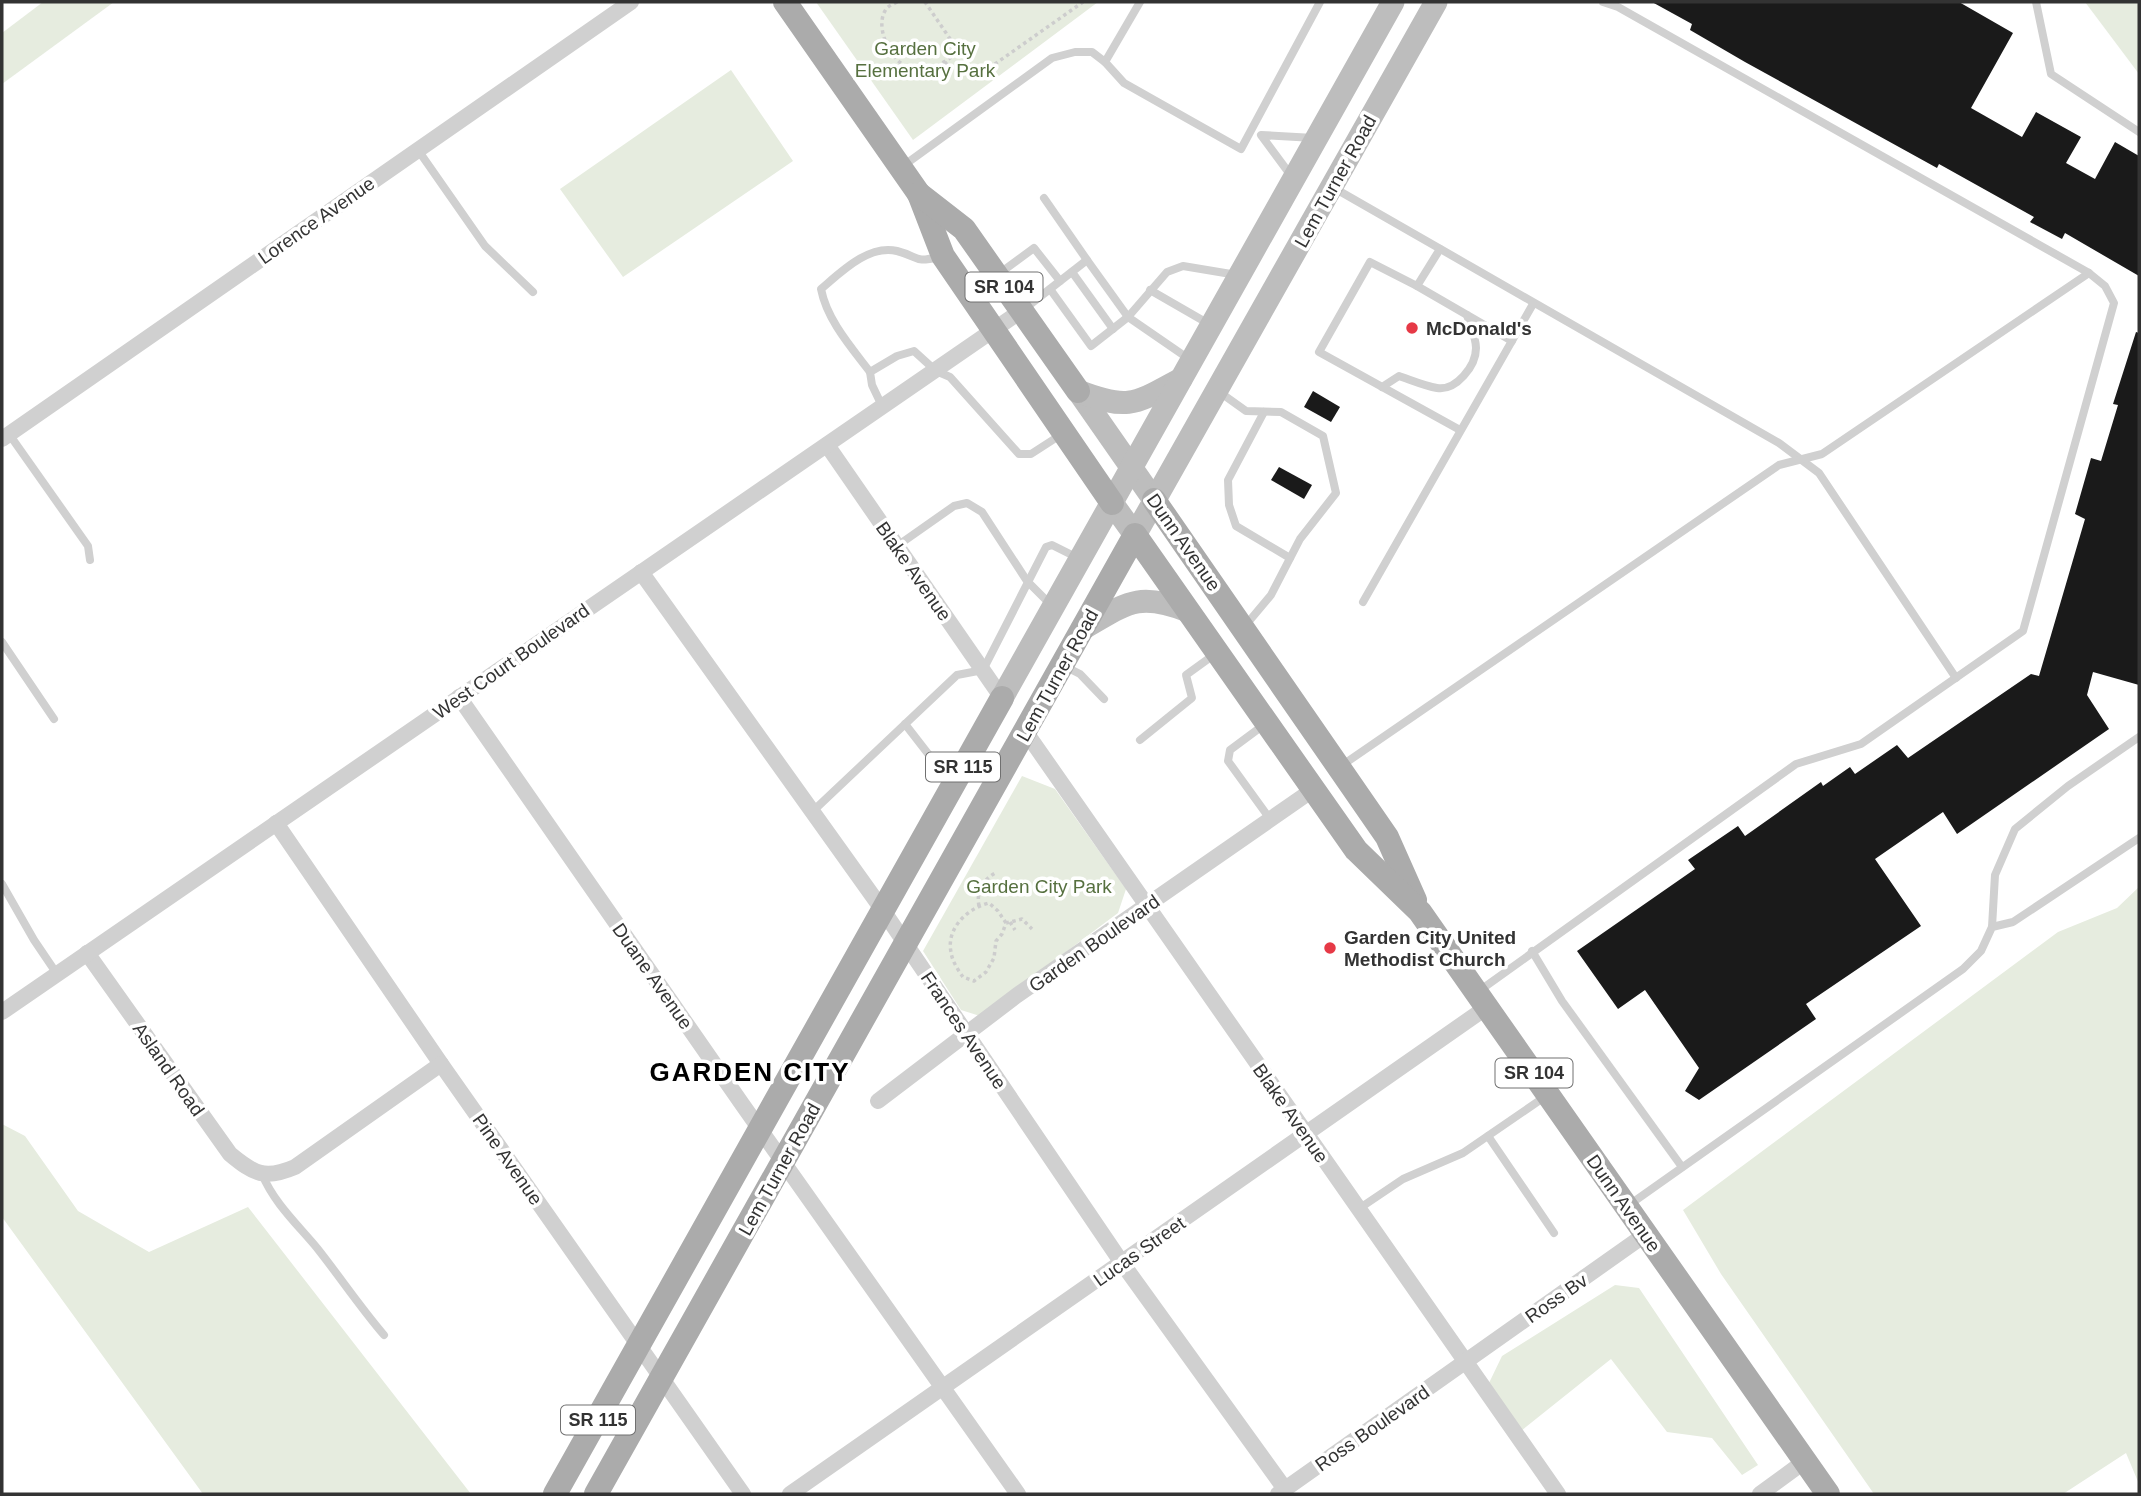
<svg xmlns="http://www.w3.org/2000/svg" width="2141" height="1496" font-family="Arial,sans-serif">
  <style>
    .green { fill: #e6ecdf }
    .building { fill: #1a1a1a }
    .lines { fill: none; stroke-linecap: round; stroke-linejoin: round }
    .path { stroke: #cdcdcd; stroke-width: 3.5; stroke-dasharray: 3.5 3.5; stroke-linecap: butt }
    .lane { stroke: #d0d0d0; stroke-width: 8 }
    .street { stroke: #d0d0d0; stroke-width: 16 }
    .secondary { stroke: #bdbdbd; stroke-width: 23 }
    .primary { stroke: #ababab; stroke-width: 24 }
    .poi-dot { fill: #e63946; stroke: #fff; stroke-width: 2.5 }
    .labels { text-anchor: middle; stroke-width: 7; stroke-linejoin: round; paint-order: stroke }
    .shield { fill: #fff; stroke: #707070; stroke-width: 2 }
    .shield-label { font-size: 18px; font-weight: bold; fill: #333 }
    .park-label { font-size: 19px; fill: #56703f; stroke: #fff }
    .street-label { font-size: 19px; fill: #333; stroke: #fff }
    .poi-label { font-size: 19px; font-weight: bold; fill: #333; stroke: #fff; text-anchor: start }
    .district-label { font-size: 26px; font-weight: bold; letter-spacing: 2px; fill: #000; stroke: #fff }
  </style>
  <rect width="100%" height="100%" fill="#fff"/>
  <g class="green">
    <path d="M43,2H114L2,84V33Z"/>
    <path d="M816,2H1098L913,140Z"/>
    <path d="M2085,2H2139V74Z"/>
    <path d="M731,70L793,161L623,277L560,189Z"/>
    <path d="M1022,776L1055,789L1126,889L1118,913L980,1016L961,1010L923,951Z"/>
    <path d="M2139,887V1484L2126,1453L2063,1494H1874L1721,1274L1683,1210L2058,932L2117,908Z"/>
    <path d="M2,1124L25,1136L78,1211L149,1252L248,1207L471,1494H203L2,1217Z"/>
    <path d="M1615,1285L1639,1288L1758,1465L1742,1475L1712,1438L1667,1432L1611,1359L1521,1431L1489,1383L1502,1356Z"/>
  </g>
  <g class="building">
    <path d="M1652,2H1959L2013,33L1971,108L2022,137L2036,112L2081,137L2066,163L2095,179L2115,142L2139,156V276L2065,233L2062,239L2030,222L2034,217L1939,164L1937,168L1745,62L1690,30L1692,24Z"/>
    <path d="M2136,332L2139,333V685L2093,672L2087,695L2109,729L1957,834L1943,812L1875,859L1921,926L1806,1004L1816,1019L1699,1100L1685,1091L1699,1068L1645,990L1618,1009L1577,951L1695,869L1688,860L1738,826L1745,836L1821,782L1823,786L1850,767L1855,774L1897,745L1908,758L2031,674L2039,676L2085,519L2075,514L2091,458L2101,461L2118,405L2113,404Z"/>
    <path d="M1313,391L1340,407L1331,422L1304,407Z"/>
    <path d="M1279,467L1312,485L1304,499L1271,480Z"/>
  </g>
  <g class="lines">
    <g class="path">
      <path d="M897,2C894,4 890,5 887,8C874,24 888,54 902,64C910,69 921,70 930,71L959,52L925,2"/>
      <path d="M945,62L950,69L976,73L985,71L1083,2"/>
      <path d="M973,878L983,884"/>
      <path d="M979,906C976,892 983,880 995,873"/>
      <path d="M1010,922L1015,930"/>
      <path d="M1006,923L998,911L989,903C968,908 946,928 951,952C952,961 958,970 963,977L974,981L986,972L994,958L996,941L1002,934L1006,923L1022,919L1032,929"/>
    </g>
    <g class="lane">
      <path d="M2036,2L2051,74L2139,132"/>
      <path d="M1105,62L1140,2"/>
      <path d="M418,150L485,246L533,292"/>
      <path d="M903,166L1052,58L1075,52H1092L1105,62L1124,83L1241,149L1320,2"/>
      <path d="M1292,177L1261,135L1314,138"/>
      <path d="M1334,188L1779,443L1819,473L1956,678"/>
      <path d="M1044,198L1087,260"/>
      <path d="M1440,249L1417,286L1370,262L1319,352L1460,430"/>
      <path d="M1072,272L1113,329"/>
      <path d="M1000,273L1034,248L1060,281"/>
      <path d="M1417,286L1512,341"/>
      <path d="M1050,289L1091,346L1128,317L1167,272L1183,266L1237,275"/>
      <path d="M1150,290L1209,324"/>
      <path d="M1023,310L1087,260L1128,317L1189,359"/>
      <path d="M870,372C851,347 827,320 821,289C841,272 869,244 897,251C920,257 913,263 939,257"/>
      <path d="M1382,387L1399,376C1411,380 1425,386 1437,388C1456,391 1476,366 1476,348C1476,337 1470,325 1467,315"/>
      <path d="M1218,391L1246,411L1281,412L1323,436L1336,493L1300,539L1271,595L1245,626"/>
      <path d="M883,408L872,385L870,372L897,356L914,351L936,371L950,377L1019,454H1031L1062,434"/>
      <path d="M1264,412L1228,480L1229,505L1236,526L1290,558"/>
      <path d="M9,434L88,546L90,560"/>
      <path d="M897,546L954,506L967,503L982,512L1027,581L1051,605"/>
      <path d="M1363,602L1533,304"/>
      <path d="M2,642L54,719"/>
      <path d="M1064,666L1080,674L1104,699"/>
      <path d="M905,724L936,764L953,778"/>
      <path d="M1265,724L1230,750L1228,761L1270,819"/>
      <path d="M1140,740L1192,698L1186,675L1215,654"/>
      <path d="M1341,766L1779,465L1822,454L2089,273"/>
      <path d="M812,812L957,675L983,670L1046,547L1052,545L1078,558"/>
      <path d="M2,884L34,940L57,974"/>
      <path d="M1992,927L1995,875L2015,829L2068,786L2139,737"/>
      <path d="M1532,951L1562,1001L1682,1167"/>
      <path d="M1479,991L1796,764L1861,744L2023,631L2114,303L2105,286L2089,273L1618,7L1603,2"/>
      <path d="M1488,1136L1554,1233"/>
      <path d="M262,1174C274,1203 297,1224 317,1248C340,1277 360,1307 384,1335"/>
      <path d="M1629,1205L1963,969L1981,951L1992,927L2013,922L2139,838"/>
      <path d="M1357,1210L1403,1179L1463,1153L1546,1096"/>
    </g>
    <g class="street">
      <path d="M2,439L631,2"/>
      <path d="M827,445L1002,698"/>
      <path d="M641,572L882,909L1122,1263L1285,1489"/>
      <path d="M459,697L742,1104L1018,1494"/>
      <path d="M1025,731L1558,1494"/>
      <path d="M276,823L441,1064L743,1494"/>
      <path d="M87,953L230,1154C254,1174 265,1180 295,1167L441,1064"/>
      <path d="M2,1012L1021,311"/>
      <path d="M878,1101L1016,996L1314,789"/>
      <path d="M790,1494L1487,1007"/>
      <path d="M1278,1494L1646,1234"/>
      <path d="M1760,1494L1805,1461"/>
    </g>
    <g class="secondary">
      <path d="M1078,391L1154,500"/>
      <path d="M1078,391C1129,411 1135,404 1181,379"/>
      <path d="M1112,503L1135,535L1436,2"/>
      <path d="M1082,629C1126,604 1137,591 1188,611"/>
      <path d="M1002,698L1393,2"/>
    </g>
    <g class="primary">
      <path d="M785,2L919,194L943,256L1112,503"/>
      <path d="M919,194L964,229L1078,391"/>
      <path d="M1154,500L1387,837L1415,900"/>
      <path d="M555,1494L1002,698"/>
      <path d="M596,1494L1135,535L1356,850L1420,912L1828,1494"/>
    </g>
  </g>
  <g class="poi-dot">
    <circle cx="1412" cy="328" r="7"/>
    <circle cx="1330" cy="948" r="7"/>
  </g>
  <g class="labels">
    <g class="shield">
      <rect x="965.5" y="272.5" width="77" height="29" rx="5"/>
      <rect x="926" y="752.5" width="74" height="29" rx="5"/>
      <rect x="1495.5" y="1058.5" width="77" height="29" rx="5"/>
      <rect x="561" y="1405.5" width="74" height="29" rx="5"/>
    </g>
    <g class="shield-label">
      <text x="1004" y="293">SR 104</text>
      <text x="963" y="773">SR 115</text>
      <text x="1534" y="1079">SR 104</text>
      <text x="598" y="1426">SR 115</text>
    </g>
    <g class="park-label">
      <text x="925" y="55">Garden City<tspan x="925" dy="22">Elementary Park</tspan></text>
      <text x="1039" y="893">Garden City Park</text>
    </g>
    <g class="street-label">
      <text transform="translate(1335 181) rotate(-61)" y="7">Lem Turner Road</text>
      <text transform="translate(316 220) rotate(-35)" y="7">Lorence Avenue</text>
      <text transform="translate(1184 542) rotate(55)" y="7">Dunn Avenue</text>
      <text transform="translate(914 571) rotate(55)" y="7">Blake Avenue</text>
      <text transform="translate(511 661) rotate(-35)" y="7">West Court Boulevard</text>
      <text transform="translate(1057 675) rotate(-61)" y="7">Lem Turner Road</text>
      <text transform="translate(1094 943) rotate(-35)" y="7">Garden Boulevard</text>
      <text transform="translate(653 976) rotate(55)" y="7">Duane Avenue</text>
      <text transform="translate(964 1030) rotate(56)" y="7">Frances Avenue</text>
      <text transform="translate(169 1069) rotate(55)" y="7">Asland Road</text>
      <text transform="translate(1291 1113) rotate(55)" y="7">Blake Avenue</text>
      <text transform="translate(508 1159) rotate(55)" y="7">Pine Avenue</text>
      <text transform="translate(779 1169) rotate(-61)" y="7">Lem Turner Road</text>
      <text transform="translate(1624 1203) rotate(55)" y="7">Dunn Avenue</text>
      <text transform="translate(1139 1251) rotate(-35)" y="7">Lucas Street</text>
      <text transform="translate(1556 1298) rotate(-35)" y="7">Ross Bv</text>
      <text transform="translate(1372 1428) rotate(-35)" y="7">Ross Boulevard</text>
    </g>
    <g class="poi-label">
      <text x="1426" y="335">McDonald's</text>
      <text x="1344" y="944">Garden City United<tspan x="1344" dy="22">Methodist Church</tspan></text>
    </g>
    <g class="district-label">
      <text x="750" y="1081">GARDEN CITY</text>
    </g>
  </g>
  <rect width="2141" height="1496" fill="none" stroke="#333333" stroke-width="7"/>
</svg>
